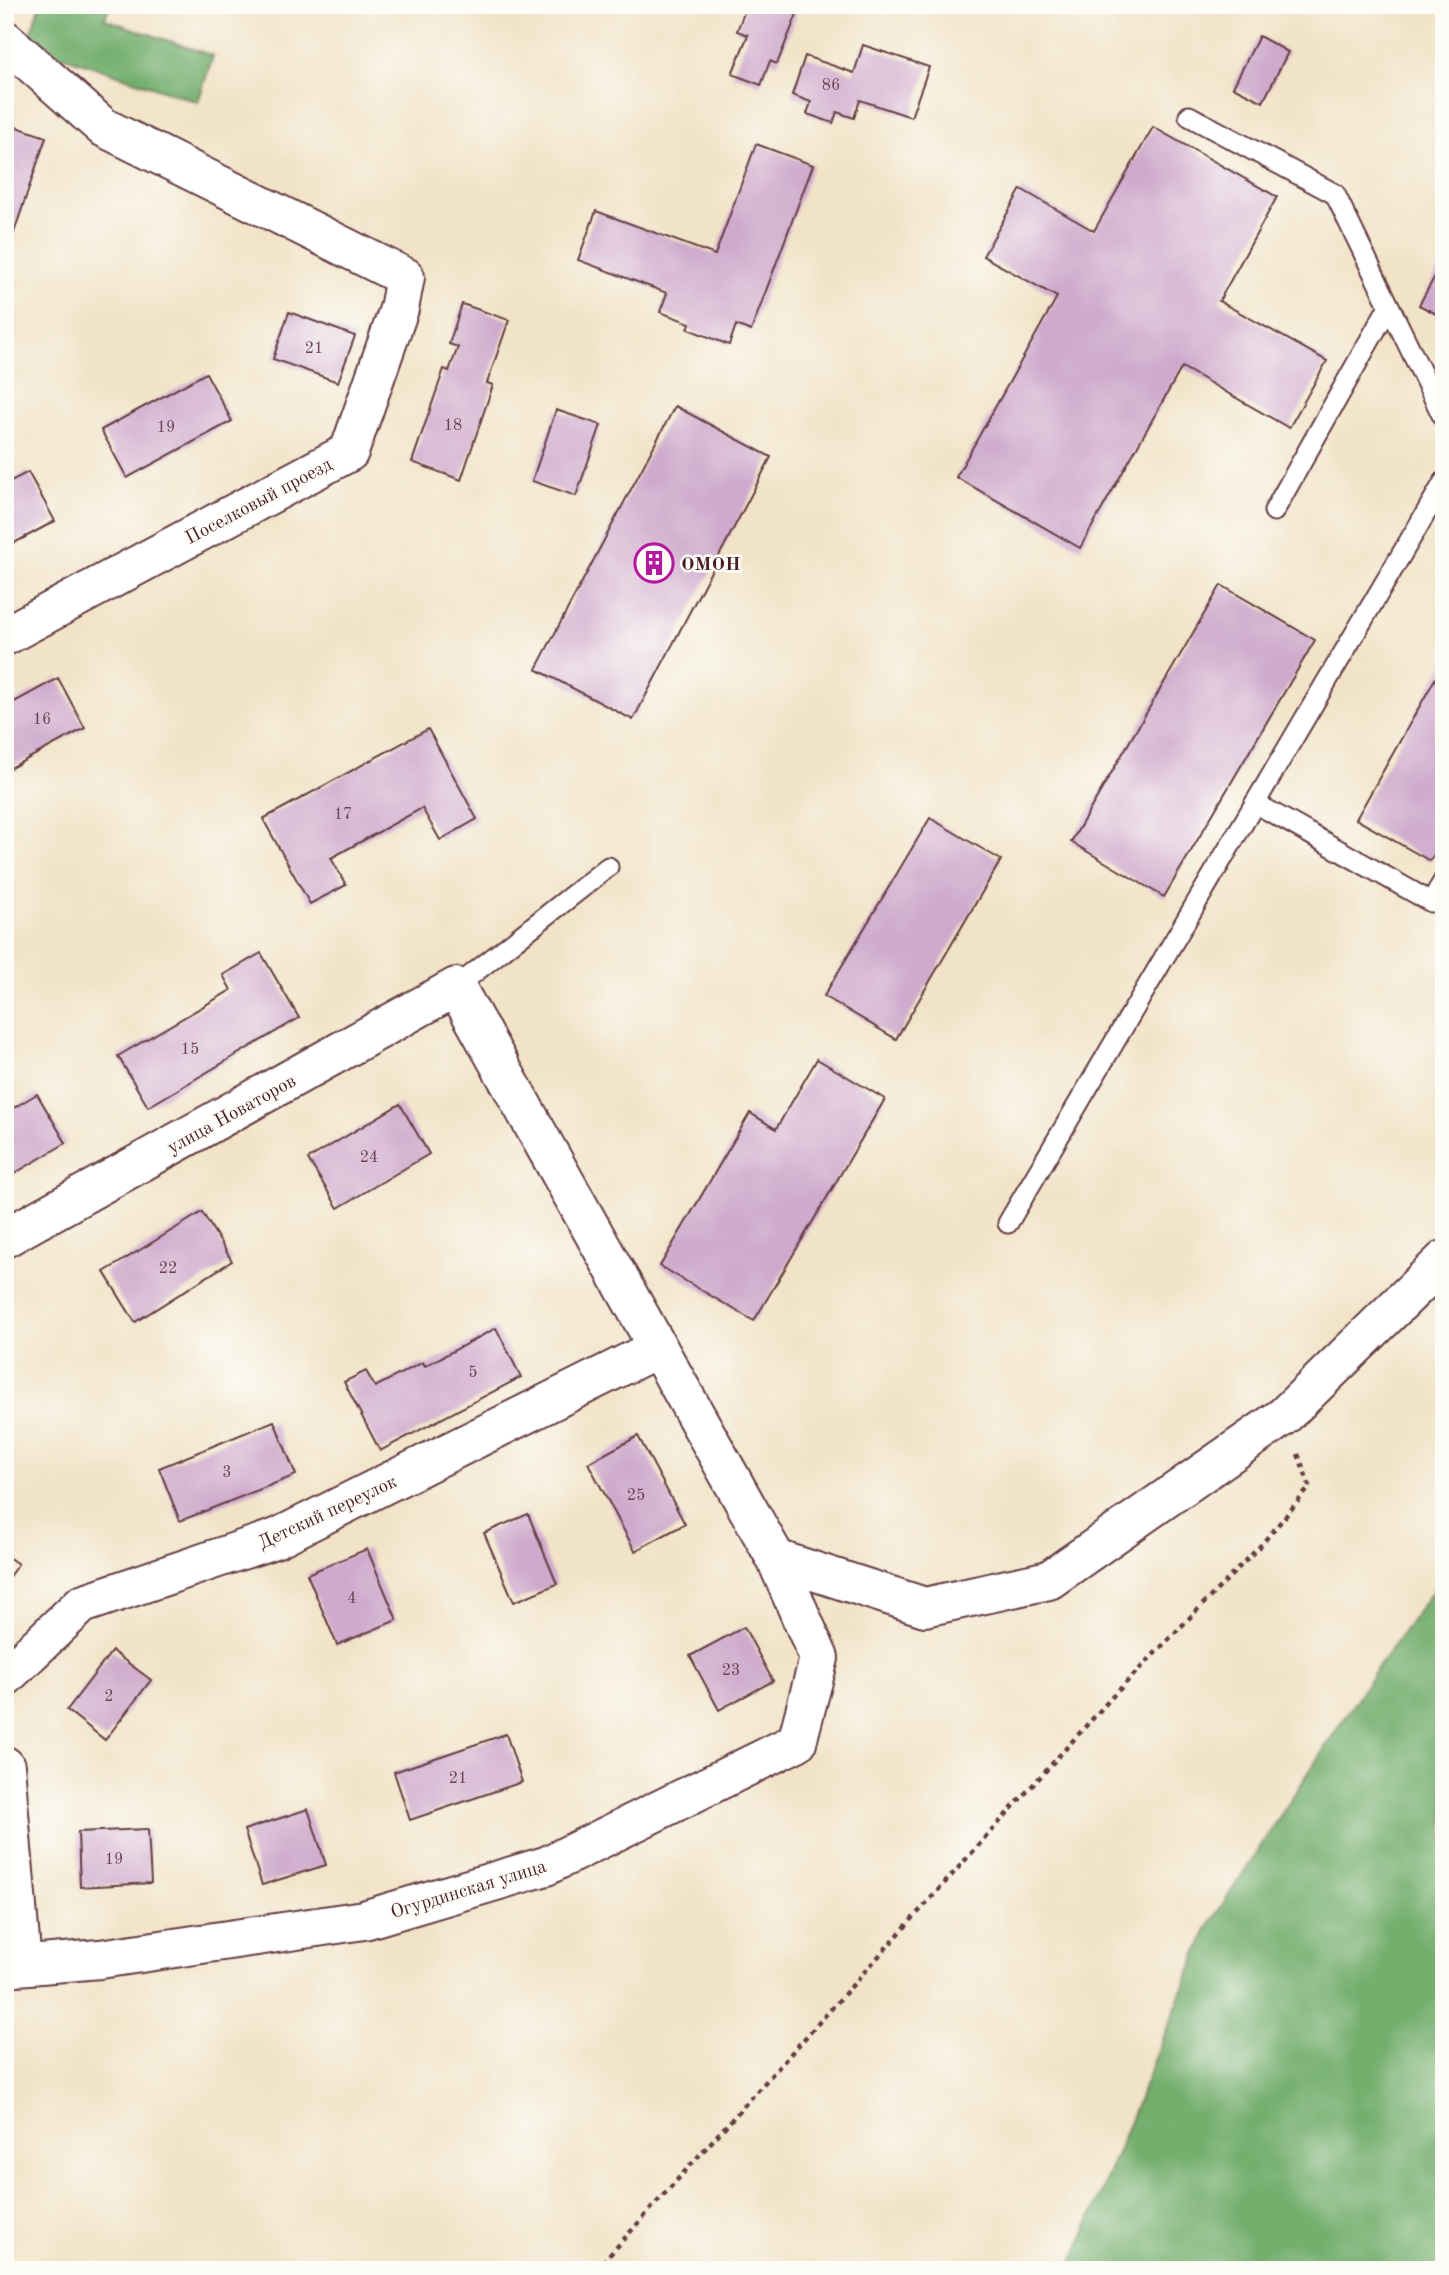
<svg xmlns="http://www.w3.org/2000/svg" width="1449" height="2275" font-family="'Old Standard TT',serif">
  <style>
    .forest { fill: #74af6e; stroke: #5f674c; stroke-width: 2 }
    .building { fill: #cfaacc }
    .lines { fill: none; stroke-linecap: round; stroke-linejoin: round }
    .lane-casing { stroke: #633c42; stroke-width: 23 }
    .street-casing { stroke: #633c42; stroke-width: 42 }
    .path { stroke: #633c42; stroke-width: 4.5; stroke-dasharray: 5 5; stroke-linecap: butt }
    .lane { stroke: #fff; stroke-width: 19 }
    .street { stroke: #fff; stroke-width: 38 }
    .labels { text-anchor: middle; stroke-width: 5; stroke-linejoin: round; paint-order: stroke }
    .number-label { font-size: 16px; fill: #6b4253 }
    .street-label { font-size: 19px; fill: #4a1f2b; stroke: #fdfcf7 }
    .poi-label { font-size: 19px; font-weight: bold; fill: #4a1f2b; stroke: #fdfcf7; text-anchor: start }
  </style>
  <rect width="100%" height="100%" fill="#fdfcf7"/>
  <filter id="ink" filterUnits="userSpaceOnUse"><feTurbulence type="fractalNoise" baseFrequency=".0143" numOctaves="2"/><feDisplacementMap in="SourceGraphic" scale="14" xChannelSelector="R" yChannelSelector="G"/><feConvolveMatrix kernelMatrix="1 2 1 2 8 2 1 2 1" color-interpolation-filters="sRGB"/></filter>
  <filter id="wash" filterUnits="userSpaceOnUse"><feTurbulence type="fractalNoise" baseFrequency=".00686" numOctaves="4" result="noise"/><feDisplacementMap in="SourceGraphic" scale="28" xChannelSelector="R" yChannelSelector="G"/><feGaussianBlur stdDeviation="1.57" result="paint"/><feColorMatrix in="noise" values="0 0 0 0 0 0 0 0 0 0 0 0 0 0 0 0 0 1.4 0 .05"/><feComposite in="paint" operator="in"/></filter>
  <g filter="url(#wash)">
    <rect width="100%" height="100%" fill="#f1e3c7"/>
    <g class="forest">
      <path d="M40,5H109L105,19L213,56L198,102L27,44Z"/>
      <path d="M1444,1575V2270H1070L1208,1927L1373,1674Z"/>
    </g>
    <g id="blocks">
      <g class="building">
        <path d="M747,5H776L797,14L777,64L770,61L761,85L732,74L748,35L737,31Z"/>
        <path d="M1259,36L1288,52L1263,102L1233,87Z"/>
        <path d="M863,45L929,67L911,117L860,100L854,118L837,112L833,123L807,114L811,102L792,95L805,56L854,73Z"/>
        <path d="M5,123L46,137L6,256H5Z"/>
        <path d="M1153,127L1277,197L1219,301L1327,361L1289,428L1182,367L1080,548L956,477L1057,297L983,256L1021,189L1094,231Z"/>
        <path d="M756,144L813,165L751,331L736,325L729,345L688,329L690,323L660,312L667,293L578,260L596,211L715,255Z"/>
        <path d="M1444,260V318L1419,305Z"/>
        <path d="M462,304L509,320L487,383L493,385L461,480L412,462L444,369L449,371L458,347L449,344Z"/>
        <path d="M289,312L355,336L338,382L273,359Z"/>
        <path d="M206,373L232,421L127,478L101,430Z"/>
        <path d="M675,406L771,457L633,720L536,669Z"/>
        <path d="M556,410L601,425L576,496L532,481Z"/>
        <path d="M28,472L55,521L5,548V484Z"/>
        <path d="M1221,585L1315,640L1164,897L1071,842Z"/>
        <path d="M1444,663V838L1430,861L1356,819Z"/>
        <path d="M58,678L85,728L5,771V707Z"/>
        <path d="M428,729L477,819L440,840L422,808L331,858L346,885L310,904L263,819Z"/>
        <path d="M930,818L1001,860L896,1039L824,996Z"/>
        <path d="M261,953L299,1018L148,1107L118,1056L231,990L223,975Z"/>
        <path d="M817,1059L885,1099L754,1321L660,1266L750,1113L776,1129Z"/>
        <path d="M37,1094L66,1143L5,1179V1113Z"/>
        <path d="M400,1104L429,1154L338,1208L308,1159Z"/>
        <path d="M202,1212L232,1261L135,1322L104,1272Z"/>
        <path d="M496,1328L521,1377L380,1451L344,1382L366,1371L375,1387L423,1362L425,1366Z"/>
        <path d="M274,1421L296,1475L180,1521L159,1468Z"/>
        <path d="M638,1436L685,1524L635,1551L588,1463Z"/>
        <path d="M528,1514L557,1584L514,1602L484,1533Z"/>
        <path d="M367,1549L397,1620L337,1645L307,1574Z"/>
        <path d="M5,1555L18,1564L5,1582Z"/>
        <path d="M744,1627L773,1681L719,1710L690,1656Z"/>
        <path d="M112,1651L151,1680L105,1740L67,1710Z"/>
        <path d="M506,1734L522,1782L410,1820L394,1772Z"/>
        <path d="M308,1809L326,1865L262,1885L244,1830Z"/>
        <path d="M148,1829L151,1883L80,1887L78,1832Z"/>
      </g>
    </g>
  </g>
  <g filter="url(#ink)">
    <use href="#blocks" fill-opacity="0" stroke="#633c42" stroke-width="2"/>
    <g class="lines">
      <g class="lane-casing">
        <g id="lane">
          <path d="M1189,116L1335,194L1444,419"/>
          <path d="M1274,511L1389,306"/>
          <path d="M1255,803L1431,902L1444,880"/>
          <path d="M456,987L608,867"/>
          <path d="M1008,1223L1444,482"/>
        </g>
      </g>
      <g class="street-casing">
        <g id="street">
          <path d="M5,40L103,127L405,277L399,309L349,452L5,636"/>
          <path d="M5,1238L456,987L776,1559L819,1658L797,1742L546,1866L364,1920L100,1959L5,1967"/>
          <path d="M776,1559L925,1607L1049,1580L1284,1416L1444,1260"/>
          <path d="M5,1677L82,1604L277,1538L658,1348"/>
          <path d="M5,1766L22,1965"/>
        </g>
      </g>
      <path class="path" d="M596,2270L1113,1696L1261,1545L1310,1487L1298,1454"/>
      <use href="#lane" class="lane"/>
      <use href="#street" class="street"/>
    </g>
  </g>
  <defs>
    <g id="building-ring" transform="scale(2.0125)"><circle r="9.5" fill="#fdfcf7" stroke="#b5179e" stroke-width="1.5"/><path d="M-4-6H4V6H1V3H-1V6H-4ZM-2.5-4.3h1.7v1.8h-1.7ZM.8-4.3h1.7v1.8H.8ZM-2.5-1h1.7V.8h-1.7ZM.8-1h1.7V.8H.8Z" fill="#b5179e"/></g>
  </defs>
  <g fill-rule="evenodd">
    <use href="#building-ring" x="654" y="563"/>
  </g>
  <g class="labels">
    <g class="number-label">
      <text x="831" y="90">86</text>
      <text x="314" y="353">21</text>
      <text x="453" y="430">18</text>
      <text x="166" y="432">19</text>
      <text x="42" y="724">16</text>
      <text x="343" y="819">17</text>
      <text x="190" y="1054">15</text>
      <text x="369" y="1162">24</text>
      <text x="168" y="1273">22</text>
      <text x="473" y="1377">5</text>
      <text x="227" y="1477">3</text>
      <text x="636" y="1500">25</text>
      <text x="352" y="1603">4</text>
      <text x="731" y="1675">23</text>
      <text x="109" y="1701">2</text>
      <text x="458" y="1783">21</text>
      <text x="114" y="1864">19</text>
    </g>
    <g class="street-label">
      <text transform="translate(258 500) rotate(-28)" y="7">Поселковый проезд</text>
      <text transform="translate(231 1113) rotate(-29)" y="7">улица Новаторов</text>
      <text transform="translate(327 1511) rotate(-25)" y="7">Детский переулок</text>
      <text transform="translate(468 1888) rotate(-17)" y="7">Огурдинская улица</text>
    </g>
    <g class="poi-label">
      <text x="681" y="570">ОМОН</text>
    </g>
  </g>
  <rect width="1449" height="2275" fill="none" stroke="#fdfcf7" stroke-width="28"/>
</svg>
